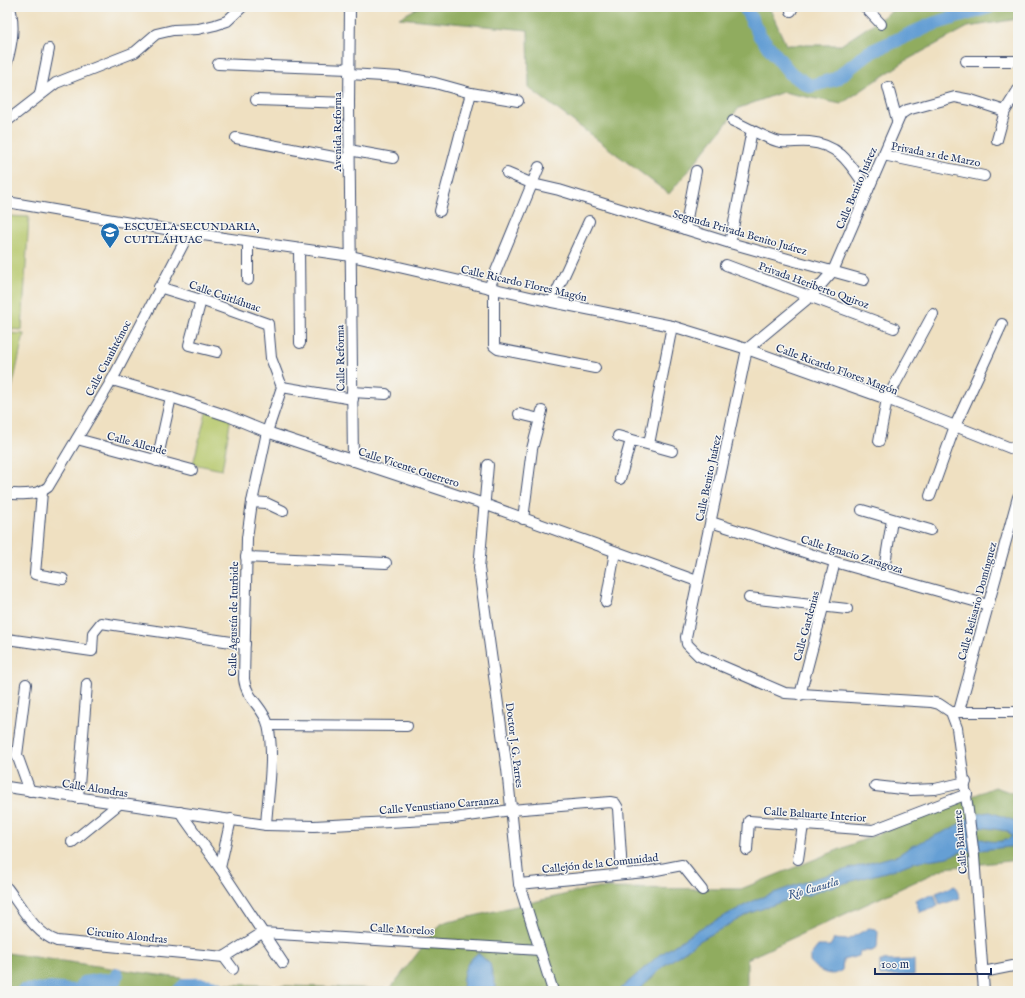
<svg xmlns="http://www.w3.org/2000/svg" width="1025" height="998" font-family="'IM FELL English',serif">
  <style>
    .green { fill: #b6c76a; stroke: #687b64 }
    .forest { fill: #90ac5e; stroke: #566e5e }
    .water { fill: #659fd4; stroke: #406799; fill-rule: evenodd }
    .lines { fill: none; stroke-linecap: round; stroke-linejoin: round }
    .river { stroke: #659fd4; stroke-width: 14 }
    .minor-casing { stroke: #3b4a6d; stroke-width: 12 }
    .minor { stroke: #fff; stroke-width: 10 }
    .labels { text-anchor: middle; stroke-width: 3; stroke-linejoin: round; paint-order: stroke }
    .street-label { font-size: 11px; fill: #1b2f5e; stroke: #f6f6f2 }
    .poi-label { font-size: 11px; fill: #1b2f5e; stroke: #f6f6f2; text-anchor: start }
    .water-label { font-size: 12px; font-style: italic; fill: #355687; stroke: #f6f6f2 }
  </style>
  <rect width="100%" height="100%" fill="#f6f6f2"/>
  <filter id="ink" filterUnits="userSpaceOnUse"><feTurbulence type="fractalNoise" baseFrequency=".025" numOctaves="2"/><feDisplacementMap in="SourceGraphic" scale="8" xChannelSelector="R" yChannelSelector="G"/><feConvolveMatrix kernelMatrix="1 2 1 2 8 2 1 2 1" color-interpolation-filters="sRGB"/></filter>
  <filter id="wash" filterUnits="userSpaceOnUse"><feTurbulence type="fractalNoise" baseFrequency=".012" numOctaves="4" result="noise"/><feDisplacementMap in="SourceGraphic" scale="16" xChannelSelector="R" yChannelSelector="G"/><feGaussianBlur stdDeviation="0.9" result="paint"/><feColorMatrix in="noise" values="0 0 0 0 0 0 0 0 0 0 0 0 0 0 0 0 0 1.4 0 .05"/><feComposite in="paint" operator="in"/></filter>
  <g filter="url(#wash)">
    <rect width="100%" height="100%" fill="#efe0c1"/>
    <g class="green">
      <path d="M7,216L29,217L22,330L7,329Z"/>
      <path d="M7,333L24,334L7,411Z"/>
      <path d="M207,409L231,417L222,470L193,464Z"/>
    </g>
    <g class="forest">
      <path d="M419,7H769L786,45H841L898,7H1018V19L968,27L907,60L841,104L783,92L739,108L669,194L529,88L528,30L399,18Z"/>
      <path d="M995,787L1018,795V860L945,868L747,959V991H7V953L221,984L390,989L440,924L593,888L741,889Z"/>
    </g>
    <g class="water">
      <path d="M990,812L1018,822V846L961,852L948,857L914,862L896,869L827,888L809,895L798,896L750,913L701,940L665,965L638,991H618L657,957L699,929L757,899L813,879L898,855L912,846L948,830L977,814ZM982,827L1007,831L1012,836C1005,845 980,842 974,834L976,830Z"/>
      <path d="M955,886L960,898L940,905L936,893Z"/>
      <path d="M934,894L938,906L920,912L915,900Z"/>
      <path d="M869,928L876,929L878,931L877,948L872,951H860L859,956L843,960L842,970C832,979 817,971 810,962V956L818,946H830L834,939L847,940Z"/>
      <path d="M478,953L490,964L496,988L501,991H462C463,973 463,965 478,953Z"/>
      <path d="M914,960V975L880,976V961Z"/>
    </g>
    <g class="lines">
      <g class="river">
        <path d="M745,7L760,36L791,74L810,86L836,79L868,53L933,24L989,7"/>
        <path d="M23,991L48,989L76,991"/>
        <path d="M78,991L84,983L103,980L114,981L117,975"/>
        <path d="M179,991L185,985C197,985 213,983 223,991"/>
      </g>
    </g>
  </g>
  <g filter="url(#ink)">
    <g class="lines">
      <g class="minor-casing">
        <g id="minor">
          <path d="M350,7L349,103L353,461"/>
          <path d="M865,7L881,24"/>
          <path d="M791,11L793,7"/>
          <path d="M966,61H1018"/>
          <path d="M7,62C12,43 15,27 10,7"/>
          <path d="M218,64L349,69"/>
          <path d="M349,74L400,77L435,83L471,93L518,101"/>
          <path d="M888,87L897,120"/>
          <path d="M40,94L49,49"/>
          <path d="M256,100L349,103"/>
          <path d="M7,121L56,83L135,52L156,34L173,30L198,29L215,25L227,21L242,7"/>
          <path d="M733,121C745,126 770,141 781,142C790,143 800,141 809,142C842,145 851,166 868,190"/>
          <path d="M236,138L349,160"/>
          <path d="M997,140L1005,111L1018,90"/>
          <path d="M349,150L393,158"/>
          <path d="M883,155L984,176"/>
          <path d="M507,173L533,184L559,190L730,243L864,280"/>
          <path d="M7,202L189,233L351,256L552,302L672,326L747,349L887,399L1018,451"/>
          <path d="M440,211L471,93"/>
          <path d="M685,229L696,171"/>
          <path d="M730,243L752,130"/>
          <path d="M299,249L300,343"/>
          <path d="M726,265L894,328"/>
          <path d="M248,280V242"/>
          <path d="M159,287L201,300L268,324L271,358L282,387L267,432L252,502L247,538L244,679C246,699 264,707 268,725C275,757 268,792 266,825"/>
          <path d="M489,288L539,167"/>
          <path d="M494,289V346L498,349L595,368"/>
          <path d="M201,300L189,345L217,352"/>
          <path d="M552,302L589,221"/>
          <path d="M112,380L171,397L228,416L267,432L484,504L697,581"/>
          <path d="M282,387L353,399"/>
          <path d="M352,392L386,394"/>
          <path d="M519,414L540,419"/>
          <path d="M618,436L672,451"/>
          <path d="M77,439L192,470"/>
          <path d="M879,441L887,399L933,314"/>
          <path d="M649,444L672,326"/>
          <path d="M157,461L171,397"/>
          <path d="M488,465L479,568L507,769L519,884L553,991"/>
          <path d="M620,479L631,440"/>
          <path d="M42,492L35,574L63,579"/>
          <path d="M7,494C21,494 37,496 48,487L112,380L189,233"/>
          <path d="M930,496L955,426L1002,324"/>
          <path d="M252,502L266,503L283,511"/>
          <path d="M862,510L930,530"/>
          <path d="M523,519L532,449L542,411"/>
          <path d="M711,522L835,562L988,605"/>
          <path d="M246,557L386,563"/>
          <path d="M883,576L892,520"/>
          <path d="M749,598L847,609"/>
          <path d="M606,602L615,552"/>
          <path d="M7,639L92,651L93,633L101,623L245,644"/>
          <path d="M26,684L17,755L30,791"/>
          <path d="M800,695L835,562"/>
          <path d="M959,711L1018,497"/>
          <path d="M953,712H1018"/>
          <path d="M268,725L407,726"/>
          <path d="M875,786L911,790L935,789L966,782"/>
          <path d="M7,787L266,825L314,826L447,819L511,810L610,802L615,803L618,808L622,873"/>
          <path d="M78,798L87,684"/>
          <path d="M180,812L220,868L283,963"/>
          <path d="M72,842L119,804"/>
          <path d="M747,850L749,821L873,830L967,794"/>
          <path d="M798,859L803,825"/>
          <path d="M220,868L231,819"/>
          <path d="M519,884L646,872L682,865L702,890"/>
          <path d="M7,888C21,906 35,934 57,941L224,957L262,933"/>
          <path d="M262,933L540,950"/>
          <path d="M224,957L233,969"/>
          <path d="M983,972L1018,965"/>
          <path d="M984,991L974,856L957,728L951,712L939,704L931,702L785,693L699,656L687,644L686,637L747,349L811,296L833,271L901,114L907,110L955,97L971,100L1005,111"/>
        </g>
      </g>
      <use href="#minor" class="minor"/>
    </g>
  </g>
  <defs>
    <g id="school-pin" transform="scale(1)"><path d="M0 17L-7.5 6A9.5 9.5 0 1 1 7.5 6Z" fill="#1f6fb2" stroke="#f6f6f2"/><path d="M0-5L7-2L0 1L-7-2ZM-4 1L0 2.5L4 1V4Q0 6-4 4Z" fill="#fff"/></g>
  </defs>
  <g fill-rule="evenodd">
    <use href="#school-pin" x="110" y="232"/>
  </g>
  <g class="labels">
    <g class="street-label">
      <text transform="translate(337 132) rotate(-90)" y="4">Avenida Reforma</text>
      <text transform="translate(936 154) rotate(11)" y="4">Privada 21 de Marzo</text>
      <text transform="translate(856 188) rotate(-67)" y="4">Calle Benito Juárez</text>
      <text transform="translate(740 232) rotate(16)" y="4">Segunda Privada Benito Juárez</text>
      <text transform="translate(524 283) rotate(13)" y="4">Calle Ricardo Flores Magón</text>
      <text transform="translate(814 285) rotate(20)" y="4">Privada Heriberto Quiroz</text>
      <text transform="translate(225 296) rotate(19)" y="4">Calle Cuitláhuac</text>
      <text transform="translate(108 358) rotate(-62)" y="4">Calle Cuauhtémoc</text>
      <text transform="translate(340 358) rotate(-91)" y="4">Calle Reforma</text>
      <text transform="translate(837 369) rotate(20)" y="4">Calle Ricardo Flores Magón</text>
      <text transform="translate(137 443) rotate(15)" y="4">Calle Allende</text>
      <text transform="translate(409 467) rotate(18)" y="4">Calle Vicente Guerrero</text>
      <text transform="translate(708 478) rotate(-78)" y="4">Calle Benito Juárez</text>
      <text transform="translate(852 554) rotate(17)" y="4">Calle Ignacio Zaragoza</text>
      <text transform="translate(977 601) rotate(-75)" y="4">Calle Belisario Domínguez</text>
      <text transform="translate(233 619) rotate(-89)" y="4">Calle Agustín de Iturbide</text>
      <text transform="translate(806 626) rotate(-75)" y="4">Calle Gardenias</text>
      <text transform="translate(515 745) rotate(83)" y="4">Doctor J. G. Parres</text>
      <text transform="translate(95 788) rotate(9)" y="4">Calle Alondras</text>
      <text transform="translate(439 805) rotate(-5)" y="4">Calle Venustiano Carranza</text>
      <text transform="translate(815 814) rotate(4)" y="4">Calle Baluarte Interior</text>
      <text transform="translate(960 842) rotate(-95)" y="4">Calle Baluarte</text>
      <text transform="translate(600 863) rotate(-6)" y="4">Callejón de la Comunidad</text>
      <text transform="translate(402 929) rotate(3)" y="4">Calle Morelos</text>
      <text transform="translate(127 935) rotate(6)" y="4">Circuito Alondras</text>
    </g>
    <g class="poi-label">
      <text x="124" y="230">ESCUELA SECUNDARIA,<tspan x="124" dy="13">CUITLÁHUAC</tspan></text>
    </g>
    <g class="water-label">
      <text transform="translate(813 888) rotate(-16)" y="4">Río Cuautla</text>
    </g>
  </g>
  <rect width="1025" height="998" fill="none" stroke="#f6f6f2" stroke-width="24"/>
  <path d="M875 968v6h116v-6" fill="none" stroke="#1b2f5e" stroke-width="2"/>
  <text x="881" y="968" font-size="12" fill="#1b2f5e" stroke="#f6f6f2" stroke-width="3" paint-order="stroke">100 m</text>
</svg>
